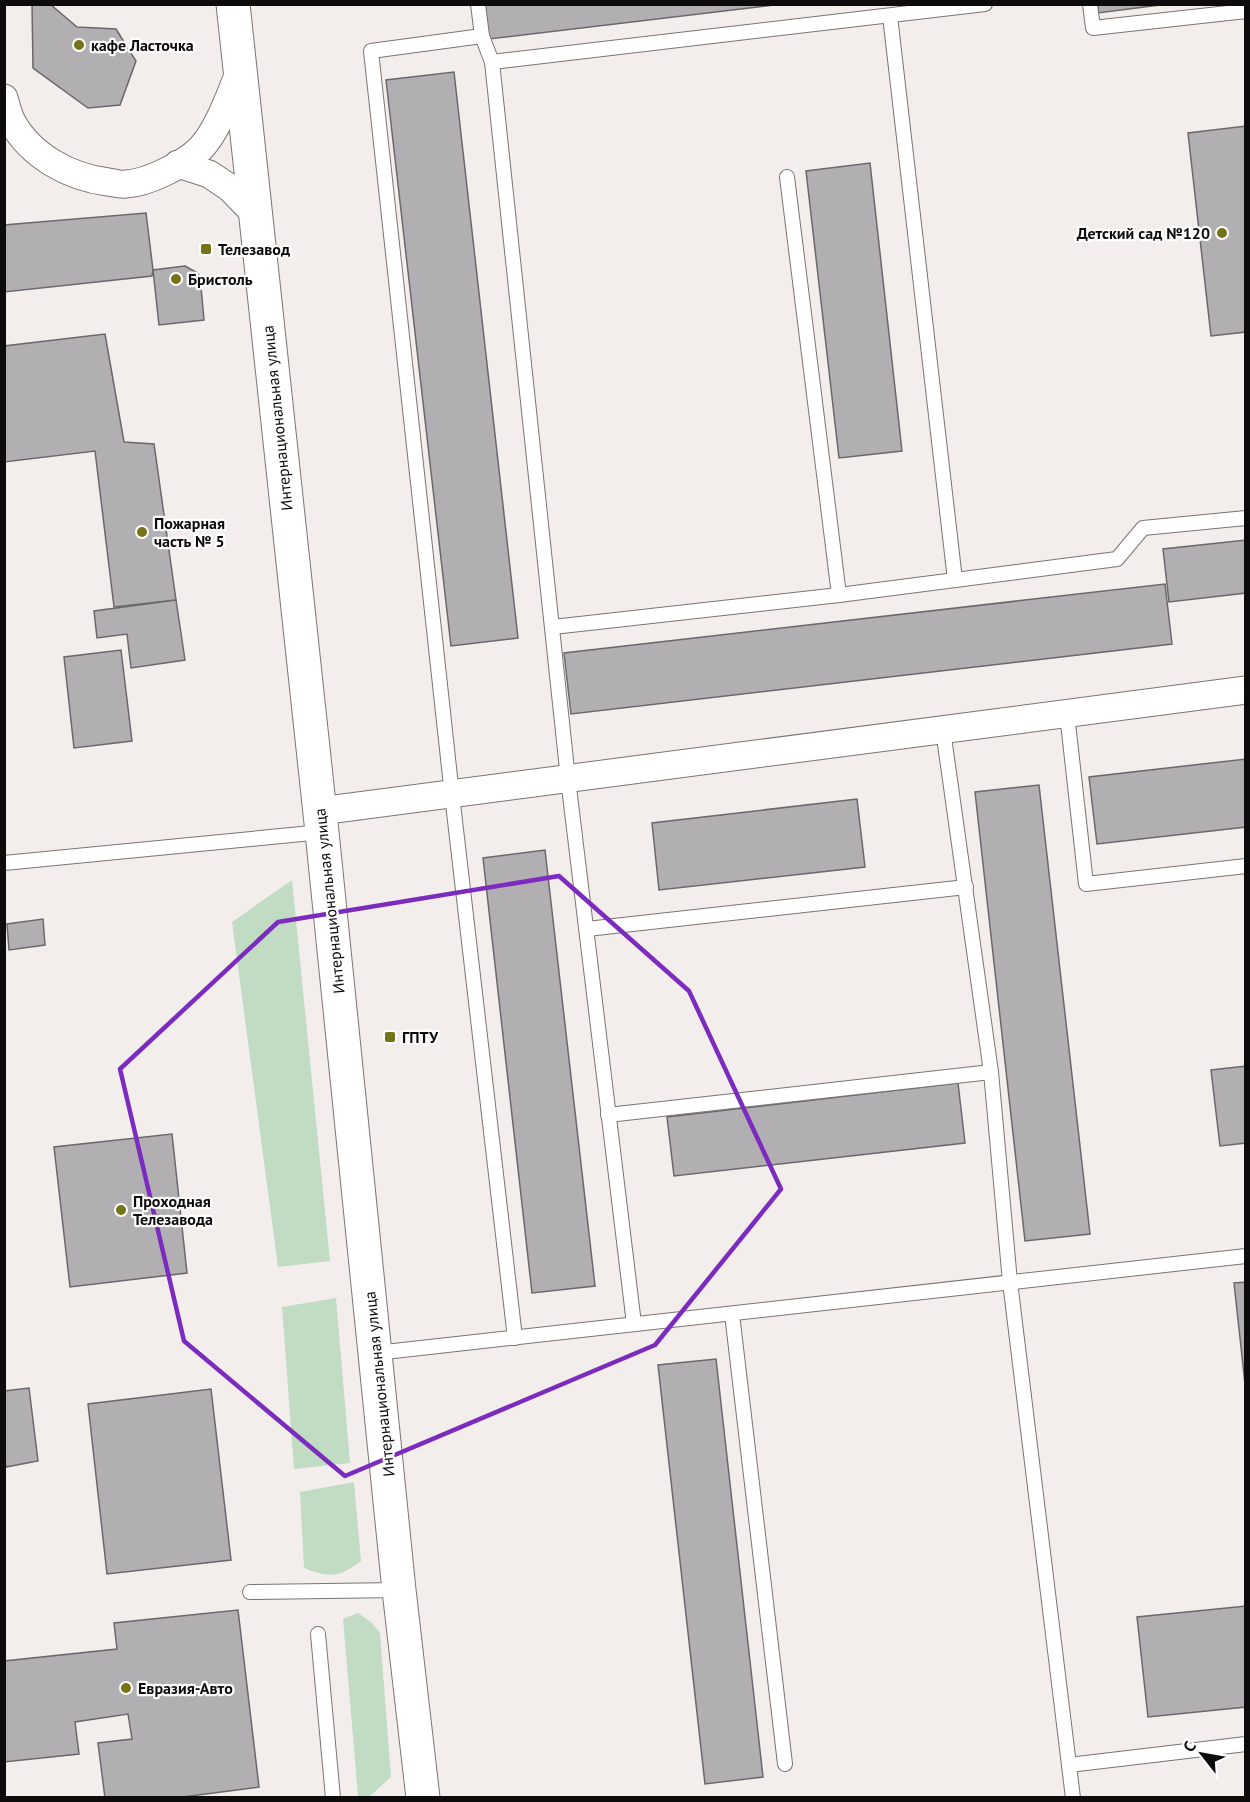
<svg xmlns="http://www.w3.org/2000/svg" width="1250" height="1802" font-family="'PT Sans',sans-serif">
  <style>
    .green { fill: #c2dcc3 }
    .building { fill: #b2afb3; stroke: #6b686c; stroke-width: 1.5 }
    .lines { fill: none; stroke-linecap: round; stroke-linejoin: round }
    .lane-casing { stroke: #7a7573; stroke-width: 16 }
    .street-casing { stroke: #7a7573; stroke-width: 29 }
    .secondary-casing { stroke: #7a7573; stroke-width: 35 }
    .lane { stroke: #fff; stroke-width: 14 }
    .street { stroke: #fff; stroke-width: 27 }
    .secondary { stroke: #fff; stroke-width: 33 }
    .marked { fill: none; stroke: #7b2cbf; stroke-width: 4.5; stroke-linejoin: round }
    .poi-dot { fill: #747317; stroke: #fff; stroke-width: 2 }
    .labels { text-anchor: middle; stroke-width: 4.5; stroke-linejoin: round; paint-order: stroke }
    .poi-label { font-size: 16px; font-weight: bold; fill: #0d0b0b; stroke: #fff; text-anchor: start }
    .street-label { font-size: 16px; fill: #0d0b0b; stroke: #fff }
  </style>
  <rect width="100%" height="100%" fill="#f3eeeb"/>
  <g class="green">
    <path d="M292,880L330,1261L278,1267L232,922Z"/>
    <path d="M336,1298L350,1463L294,1469L282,1307Z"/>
    <path d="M354,1482L361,1561C339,1578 329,1578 304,1568L300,1492Z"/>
    <path d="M358,1613L372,1623L380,1633L391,1777L369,1797L358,1796L343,1619Z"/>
  </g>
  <g class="building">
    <path d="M32,4H50L77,27L116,29L136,61L120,105L88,108L33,68Z"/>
    <path d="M485,4H783L489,39Z"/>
    <path d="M1098,4H1168L1098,13Z"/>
    <path d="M454,72L518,638L451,646L386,80Z"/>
    <path d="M1246,126V332L1211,336L1188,133Z"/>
    <path d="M870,163L902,451L839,458L806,171Z"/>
    <path d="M146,213L153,270L152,276L4,292V225Z"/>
    <path d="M185,266L196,272L200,276L204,320L159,325L153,270Z"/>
    <path d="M105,334L124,442L154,444L176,600L114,607L95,451L4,462V346Z"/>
    <path d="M1246,540V593L1169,602L1163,549Z"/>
    <path d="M1165,584L1172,644L571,714L564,653Z"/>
    <path d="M176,600L185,660L131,668L127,634L97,638L94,611Z"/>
    <path d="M121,650L132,741L74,748L64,657Z"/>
    <path d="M1246,759V827L1097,844L1089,777Z"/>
    <path d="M1039,785L1090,1234L1025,1241L975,792Z"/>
    <path d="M857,799L865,867L659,890L652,823Z"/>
    <path d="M545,850L595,1286L532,1293L483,858Z"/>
    <path d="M43,919L45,945L9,950L7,924Z"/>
    <path d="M1246,1066V1143L1220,1146L1211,1070Z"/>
    <path d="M958,1083L965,1143L674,1176L667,1117Z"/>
    <path d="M172,1134L187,1273L70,1287L54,1147Z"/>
    <path d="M1246,1282V1393L1234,1283Z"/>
    <path d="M716,1359L763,1777L705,1784L658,1365Z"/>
    <path d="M29,1388L38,1461L6,1467L4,1456V1391Z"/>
    <path d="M211,1389L231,1560L107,1574L88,1404Z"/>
    <path d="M1246,1606V1707L1148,1717L1137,1617Z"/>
    <path d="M238,1610L259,1787L175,1798H105L98,1743L132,1739L128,1714L75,1722L79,1754L4,1762V1661L117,1649L114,1623Z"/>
  </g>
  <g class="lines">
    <g class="lane-casing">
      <g id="lane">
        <path d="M478,4L482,36L492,62L568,779L634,1324"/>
        <path d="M1090,4L1093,28L1246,11"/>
        <path d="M890,16L955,580"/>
        <path d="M482,36L371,51L452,795L515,1338"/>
        <path d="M492,62L985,4"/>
        <path d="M787,177L839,595"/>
        <path d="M553,627L839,595L1117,559L1143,528L1246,518"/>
        <path d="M1067,714L1086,884L1246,866"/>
        <path d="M943,730L991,1072L1010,1282L1073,1798"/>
        <path d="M4,863L322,832"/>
        <path d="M587,929L966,887"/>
        <path d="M608,1115L991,1072"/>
        <path d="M732,1314L785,1764"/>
        <path d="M376,1353L1246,1256"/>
        <path d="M250,1592L399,1590"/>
        <path d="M318,1634L333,1798"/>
        <path d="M1069,1765L1246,1744"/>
      </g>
    </g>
    <g class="street-casing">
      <g id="street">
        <path d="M4,98C6,105 8,113 11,120C30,156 69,177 108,182C114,183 121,185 126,184C148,183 185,164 200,149C218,131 230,94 240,71"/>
        <path d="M178,164L209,174L230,188L255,214"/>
        <path d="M320,811L1246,690"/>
      </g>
    </g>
    <g class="secondary-casing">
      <path id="secondary" d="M233,4L322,832L399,1590L423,1798"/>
    </g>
    <use href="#lane" class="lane"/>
    <use href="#street" class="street"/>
    <use href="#secondary" class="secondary"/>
  </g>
  <path class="marked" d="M559,876L689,991L781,1189L655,1345L345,1476L184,1341L120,1069L278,922Z"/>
  <g class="poi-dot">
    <circle cx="79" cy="45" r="6"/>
    <circle cx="1222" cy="233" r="6"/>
    <rect x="200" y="243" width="12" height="12" rx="3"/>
    <circle cx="176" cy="279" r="6"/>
    <circle cx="142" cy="532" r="6"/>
    <rect x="384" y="1031" width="12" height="12" rx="3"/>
    <circle cx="121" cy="1210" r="6"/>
    <circle cx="126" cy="1688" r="6"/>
  </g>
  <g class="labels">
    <g class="poi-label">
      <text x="91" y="51">кафе Ласточка</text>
      <text x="1210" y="239" text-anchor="end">Детский сад №120</text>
      <text x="218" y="255">Телезавод</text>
      <text x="188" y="285">Бристоль</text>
      <text x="154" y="529">Пожарная<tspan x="154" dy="18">часть № 5</tspan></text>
      <text x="402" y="1043">ГПТУ</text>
      <text x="133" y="1207">Проходная<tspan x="133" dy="18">Телезавода</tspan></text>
      <text x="138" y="1694">Евразия-Авто</text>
    </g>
    <g class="street-label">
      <text transform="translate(277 418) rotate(-96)" y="6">Интернациональная улица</text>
      <text transform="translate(329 901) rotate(-96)" y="6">Интернациональная улица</text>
      <text transform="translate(379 1384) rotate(-96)" y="6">Интернациональная улица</text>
    </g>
  </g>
  <rect width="1250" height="1802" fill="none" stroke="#0d0b0b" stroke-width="12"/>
  <g transform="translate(1202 1754) rotate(301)" stroke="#ffffff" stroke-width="4.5" paint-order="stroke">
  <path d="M0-4.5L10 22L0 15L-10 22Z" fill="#0d0b0b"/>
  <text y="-9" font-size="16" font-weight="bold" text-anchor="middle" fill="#0d0b0b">С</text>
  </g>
</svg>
